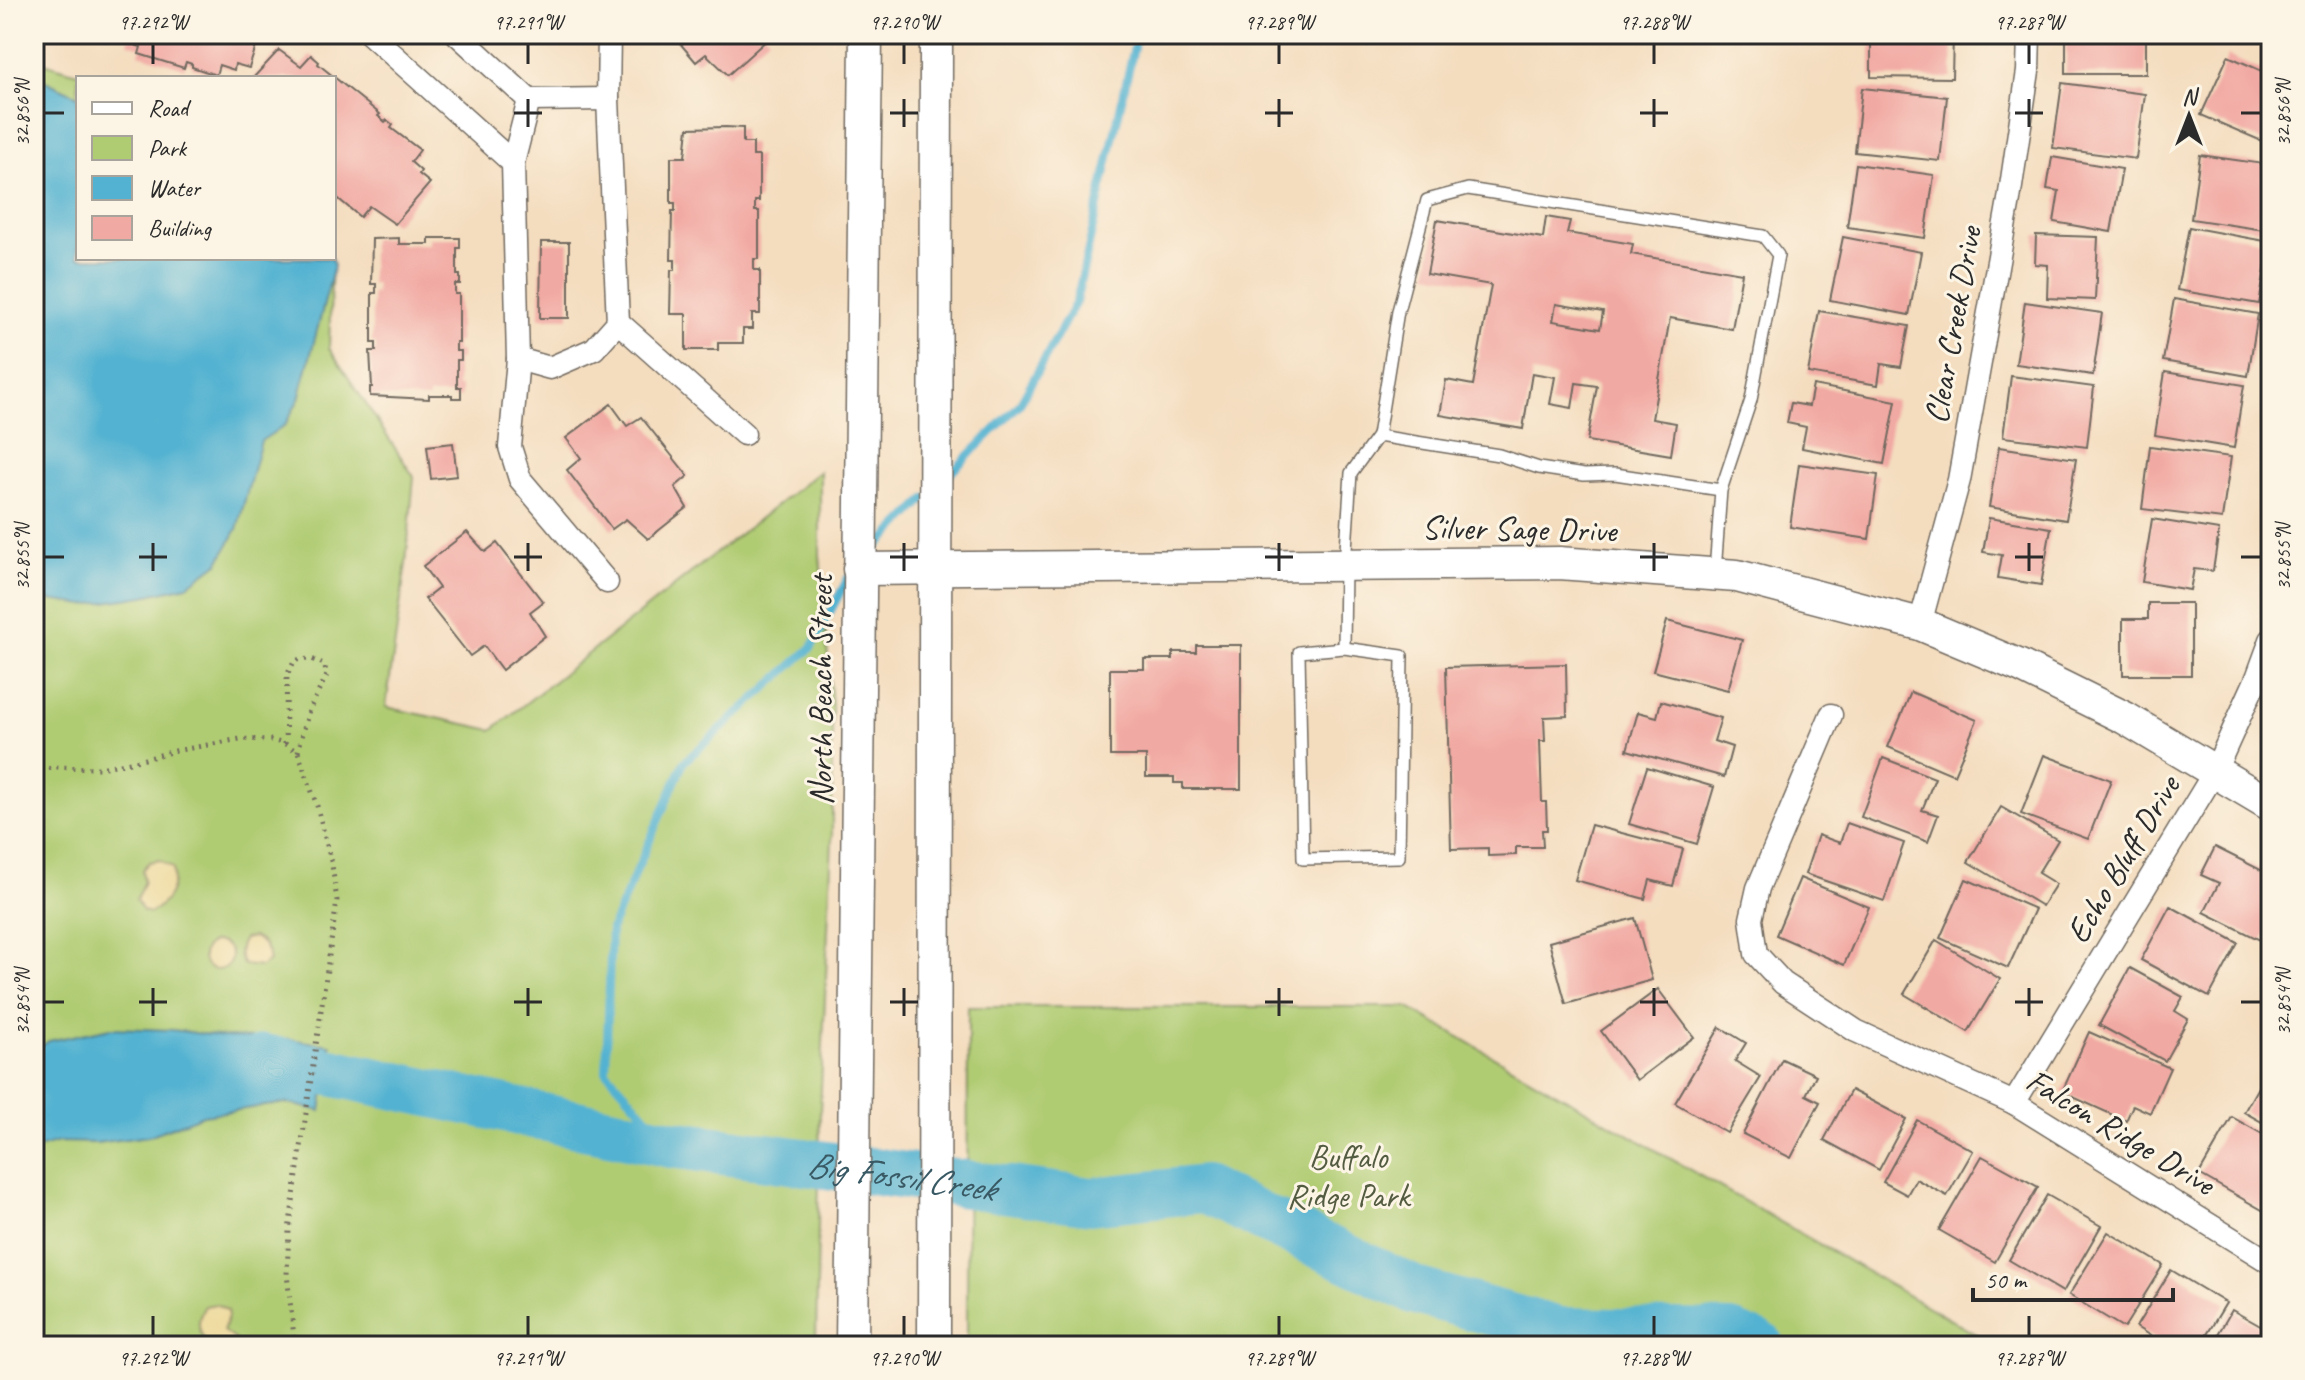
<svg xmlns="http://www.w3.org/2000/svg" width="2305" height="1380" font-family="Caveat,sans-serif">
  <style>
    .green { fill: #b0cc73; stroke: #6e7c4f; stroke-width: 2 }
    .sand { fill: #eeda9e; stroke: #8c8264; stroke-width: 2 }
    .water { fill: #53b2d1; stroke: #3f6e7e; stroke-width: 2 }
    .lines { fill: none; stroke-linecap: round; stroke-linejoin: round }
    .stream { stroke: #53b2d1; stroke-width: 8 }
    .river { stroke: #53b2d1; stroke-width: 48 }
    .building { fill: #f1a9a3; fill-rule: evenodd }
    .lane-casing { stroke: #71695f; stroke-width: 14 }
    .street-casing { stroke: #71695f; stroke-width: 25 }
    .secondary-casing { stroke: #71695f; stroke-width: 35 }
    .path { stroke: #71695f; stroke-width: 5; stroke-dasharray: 2 6; stroke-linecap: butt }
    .lane { stroke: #fff; stroke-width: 11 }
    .street { stroke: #fff; stroke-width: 22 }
    .secondary { stroke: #fff; stroke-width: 32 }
    .ticks { fill: none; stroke: #2b2b2b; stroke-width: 3 }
    .labels { text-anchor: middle; stroke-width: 6; stroke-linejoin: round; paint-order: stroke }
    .street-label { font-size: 34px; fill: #2b2b2b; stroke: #fcf5e5 }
    .park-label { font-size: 34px; fill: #535b41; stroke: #fcf5e5 }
    .water-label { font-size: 36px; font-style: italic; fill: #395a65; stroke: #fcf5e5 }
    .neatline { fill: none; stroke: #2b2b2b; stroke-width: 3 }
    .ticks-label { font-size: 20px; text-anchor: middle; fill: #2b2b2b }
  </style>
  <rect width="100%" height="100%" fill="#fcf5e5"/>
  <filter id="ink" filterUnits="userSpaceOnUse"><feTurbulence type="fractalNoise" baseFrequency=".0125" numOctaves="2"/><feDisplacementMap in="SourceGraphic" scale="16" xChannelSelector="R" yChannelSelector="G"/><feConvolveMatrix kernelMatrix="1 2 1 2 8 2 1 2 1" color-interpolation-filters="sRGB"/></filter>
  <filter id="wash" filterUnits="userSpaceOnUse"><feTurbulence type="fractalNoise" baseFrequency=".006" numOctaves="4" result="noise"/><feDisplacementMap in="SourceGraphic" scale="32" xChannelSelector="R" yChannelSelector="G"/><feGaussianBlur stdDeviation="1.8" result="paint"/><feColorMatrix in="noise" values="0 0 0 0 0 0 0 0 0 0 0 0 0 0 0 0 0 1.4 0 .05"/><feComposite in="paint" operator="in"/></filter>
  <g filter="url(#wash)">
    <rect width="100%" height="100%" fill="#f4ddbf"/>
    <g class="green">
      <path d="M34,60L94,78H78V258H332L329,348L414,477L406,563L386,707L492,730L820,471V555L832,708V840L820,1112L816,1341L796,1346H34Z"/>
      <path d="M968,1007H1407L1996,1346H967Z"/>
    </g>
    <g class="sand">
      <path d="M159,860L173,868C176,888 167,903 150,913L143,911L136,900L144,881L142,870L149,862Z"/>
      <path d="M253,937C265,943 267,948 269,961L261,967L244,965C237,956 238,948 244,939Z"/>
      <circle cx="217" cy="956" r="14"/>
      <path d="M216,1304L227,1310L228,1316L223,1331L235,1340L234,1346H197L204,1339C196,1328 198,1317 205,1306Z"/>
    </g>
    <g class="water">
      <path d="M34,76L78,96V258H332L334,266L299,399L285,425L261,441L237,529L219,562L187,586L144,596L85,605L34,598Z"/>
      <path d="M111,1028L173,1030L225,1037L289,1039L331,1045L321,1111L286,1103L203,1115L149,1136L96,1143L59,1142L34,1149V1051L49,1041Z"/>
    </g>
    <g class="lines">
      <g class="stream">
        <path d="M944,480L1019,405L1076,302L1137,34"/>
        <path d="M870,554L926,498"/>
        <path d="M671,1144L606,1071L611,929L684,762L812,647L848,578"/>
      </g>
      <path class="river" id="s1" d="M264,1058L671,1144L1091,1201L1203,1189L1416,1291L1560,1331L1731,1334L1761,1346"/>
    </g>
    <g id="blocks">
      <g class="building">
        <path d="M131,34H260L249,68L235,64L234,70L219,65L216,75L192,67V64L186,62L184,68L139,54L141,47L128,43Z"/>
        <path d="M672,34H765L769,38L728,75L706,54L696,62Z"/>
        <path d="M1871,34H1953L1952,78L1871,77Z"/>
        <rect x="2066" y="34" width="80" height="40"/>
        <path d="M279,50L301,66L311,55L319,62L318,64L380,114L378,116L385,122L387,120L393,125L391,128L420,150L411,162L421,171L419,174L430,183L395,224L369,206L360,217L334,195V78H253Z"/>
        <path d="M2228,56L2271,75V145L2201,115Z"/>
        <path d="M2062,83L2145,94L2136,159L2053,148Z"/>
        <path d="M1862,88L1947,97L1940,161L1855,152Z"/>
        <path d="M726,127L743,128V143H753V156H759V201H755V211H759V259H754V270H760V314H752V329H743V343H718V350H686V314H670L671,270H675V260H671L672,211H675V203H671V157H685L688,128Z"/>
        <path d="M2200,155L2271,165V231L2191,219Z"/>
        <path d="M2052,157L2122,169L2111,232L2054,222L2059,191L2047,189Z"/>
        <path d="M1856,164L1934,175L1925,238L1847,227Z"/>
        <path d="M1546,217L1570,221L1567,233L1633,244L1631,254L1742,273L1732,329L1670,318L1652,419L1676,423L1671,455L1587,441L1597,386L1576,383L1572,408L1550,404L1555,377L1532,373L1523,429L1440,415L1446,380L1473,385L1491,285L1427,274L1437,220L1543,238ZM1556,304L1603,312L1600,329L1553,321Z"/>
        <path d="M2189,227L2270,242L2259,304L2177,290Z"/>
        <path d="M2036,235L2098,237L2095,300L2047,298L2048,265L2035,264Z"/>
        <path d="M1843,237L1921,252L1909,315L1830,300Z"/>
        <path d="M399,238V244H429V238H460V248H457V275H460V284H455V294H459V342H456V351H461V360H457V387H461V398H452V395H429V399L370,396V387H372L370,351H376V343H372V293H376V284H371L372,239Z"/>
        <path d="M541,242H569V318H540Z"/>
        <path d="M2174,299L2258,314L2248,376L2163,361Z"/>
        <path d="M2025,302L2102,313L2093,375L2016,364Z"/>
        <path d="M1819,311L1909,326L1901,367L1881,364L1878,385L1808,373Z"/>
        <path d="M2165,372L2244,385L2234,448L2155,435Z"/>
        <path d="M2011,376L2094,387L2087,447L2003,437Z"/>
        <path d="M1813,385L1896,401L1884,464L1802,448L1806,427L1787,423L1791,403L1809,406Z"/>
        <path d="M611,404L627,426L641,417L688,476L675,487L687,508L648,539L626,519L612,529L567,470L581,458L566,438Z"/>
        <path d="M453,443L457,476L431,479L427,446Z"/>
        <path d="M2150,446L2231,457L2222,519L2142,509Z"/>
        <path d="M1999,447L2076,459L2066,520L1989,507Z"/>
        <path d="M1799,464L1878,475L1869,539L1790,527Z"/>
        <path d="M1989,518L2051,528L2041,585L1998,578L2002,555L1983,552Z"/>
        <path d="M2152,519L2219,530L2213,571L2194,569L2190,590L2142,582Z"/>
        <path d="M467,532L485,552L497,543L543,602L530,612L545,636L502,670L484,646L470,656L425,599L439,588L423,566Z"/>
        <path d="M2148,603H2191V675H2123V619H2148Z"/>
        <path d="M1667,621L1742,640L1728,690L1653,671Z"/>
        <path d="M1196,645H1241V789H1183V783H1174V777H1146V756H1110V669H1144V659H1173V652H1196Z"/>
        <path d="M1566,664L1567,716L1544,717L1545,741H1540L1542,802H1546L1547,830H1542L1543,847H1516V855L1488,856V848L1451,849L1446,667Z"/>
        <path d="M1911,692L1977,720L1954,775L1888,747Z"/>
        <path d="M1661,701L1721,718L1714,741L1732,747L1724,777L1627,750L1638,712L1657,717Z"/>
        <path d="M2044,755L2111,780L2088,839L2021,814Z"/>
        <path d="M1883,758L1935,778L1922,810L1938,815L1928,842L1861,817Z"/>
        <path d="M1647,767L1714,787L1697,844L1629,824Z"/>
        <path d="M2001,807L2058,840L2038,873L2056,884L2042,906L1968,862Z"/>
        <path d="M1847,823L1904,843L1884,901L1805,874L1818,835L1840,843Z"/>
        <path d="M1591,825L1683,849L1673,886L1650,880L1645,899L1575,880Z"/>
        <path d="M2215,847L2271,875V924L2262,941L2204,912L2219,883L2201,875Z"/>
        <path d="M1800,878L1869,907L1844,965L1776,935Z"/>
        <path d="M1966,879L2035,909L2008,968L1940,938Z"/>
        <path d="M2170,906L2238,943L2209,997L2141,960Z"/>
        <path d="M1635,918L1652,980L1566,1004L1549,942Z"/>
        <path d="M1936,940L2000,979L1968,1032L1904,994Z"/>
        <path d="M2130,968L2183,997L2175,1011L2188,1019L2165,1061L2099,1025Z"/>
        <path d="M1658,989L1694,1037L1637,1080L1601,1031Z"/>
        <path d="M1720,1027L1746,1043L1735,1061L1761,1077L1727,1133L1675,1103Z"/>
        <path d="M2089,1032L2170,1068L2150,1113L2133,1105L2126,1121L2062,1092Z"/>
        <path d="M1782,1059L1816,1075L1806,1095L1820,1102L1791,1158L1743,1134Z"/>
        <path d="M2271,1064V1127L2244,1112Z"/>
        <path d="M1851,1090L1906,1119L1879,1170L1824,1140Z"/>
        <path d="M2232,1117L2271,1139V1215L2199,1174Z"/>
        <path d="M1917,1120L1973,1151L1947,1196L1916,1179L1907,1195L1883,1182Z"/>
        <path d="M1982,1156L2038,1187L1995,1262L1939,1230Z"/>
        <path d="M2047,1195L2101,1226L2063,1292L2009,1260Z"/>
        <path d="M2108,1232L2163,1265L2124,1328L2069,1295Z"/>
        <path d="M2171,1270L2226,1303L2200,1346H2167L2136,1327Z"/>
        <path d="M2232,1310L2271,1332V1346H2211Z"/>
      </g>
    </g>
  </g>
  <g filter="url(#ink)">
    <use href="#blocks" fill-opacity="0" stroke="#71695f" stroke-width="2"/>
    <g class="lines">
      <g class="lane-casing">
        <g id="lane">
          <path d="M1378,436L1398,311L1427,200L1468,189L1763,236L1778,255L1751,400L1721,490"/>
          <path d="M1344,648L1402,656L1399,857L1303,859L1299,652L1344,648L1345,565L1351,473L1378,436L1499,455L1539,468L1584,475L1615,474L1721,490L1715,572"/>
        </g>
      </g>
      <g class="street-casing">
        <g id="street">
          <path d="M370,34L513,163"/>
          <path d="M457,34L529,100L608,99"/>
          <path d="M529,100L513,163L518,359L510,447L520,479L607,582"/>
          <path d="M618,322L744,434"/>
          <path d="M518,359L550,368L594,349L618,322L608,99L609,34"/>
          <path d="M1920,624L1959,480L2009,200L2028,71L2029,34"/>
          <path d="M1831,715L1758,888L1751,919L1756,954L1783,983L1856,1031L2014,1103L2271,1263"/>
          <path d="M2014,1103L2214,773L2257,678L2271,640"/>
        </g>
      </g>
      <g class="secondary-casing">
        <g id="secondary">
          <path d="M859,569L1559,563L1737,576L1920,624L2020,666L2125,718L2271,805"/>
          <path d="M852,1346L866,34"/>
          <path d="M934,1346L936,34"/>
        </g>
      </g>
      <g class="path">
        <path d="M285,744L287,675L295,660L311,659L324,664L327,675L309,710L298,752"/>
        <path d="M34,775L53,767L100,768L145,759L175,751L240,739L270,740L285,744L298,752L317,806L332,865L337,901L289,1230L287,1274L295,1346"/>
      </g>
      <use href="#lane" class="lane"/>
      <use href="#street" class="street"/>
      <use href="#secondary" class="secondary"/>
    </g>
  </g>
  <path class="ticks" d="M153,44V64M528,44V64M904,44V64M1279,44V64M1654,44V64M2029,44V64M528,99V127M904,99V127M1279,99V127M1654,99V127M2029,99V127M44,113H64M514,113H542M890,113H918M1265,113H1293M1640,113H1668M2015,113H2043M2241,113H2261M153,543V571M528,543V571M904,543V571M1279,543V571M1654,543V571M2029,543V571M44,557H64M139,557H167M514,557H542M890,557H918M1265,557H1293M1640,557H1668M2015,557H2043M2241,557H2261M153,988V1016M528,988V1016M904,988V1016M1279,988V1016M1654,988V1016M2029,988V1016M44,1002H64M139,1002H167M514,1002H542M890,1002H918M1265,1002H1293M1640,1002H1668M2015,1002H2043M2241,1002H2261M153,1316V1336M528,1316V1336M904,1316V1336M1279,1316V1336M1654,1316V1336M2029,1316V1336"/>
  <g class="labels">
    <g class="street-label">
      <text transform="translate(1952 325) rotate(-80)" y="12">Clear Creek Drive</text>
      <text transform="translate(1519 528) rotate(1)" y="12">Silver Sage Drive</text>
      <text transform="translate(820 690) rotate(-90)" y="12">North Beach Street</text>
      <text transform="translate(2122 859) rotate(-59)" y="12">Echo Bluff Drive</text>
      <text transform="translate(2121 1131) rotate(31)" y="12">Falcon Ridge Drive</text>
    </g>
    <g class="park-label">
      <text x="1348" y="1168">Buffalo<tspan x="1348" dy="39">Ridge Park</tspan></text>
    </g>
    <g class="water-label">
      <text dy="13" stroke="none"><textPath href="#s1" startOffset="648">Big Fossil Creek</textPath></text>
    </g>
  </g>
  <rect width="2305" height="1380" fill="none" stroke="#fcf5e5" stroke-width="88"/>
  <rect x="76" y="76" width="260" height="184" fill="#fcf5e5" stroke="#a8a49b" stroke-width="2"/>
  <rect x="92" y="102" width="40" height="12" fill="#ffffff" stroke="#a8a49b" stroke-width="2"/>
  <text x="148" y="116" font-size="24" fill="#2b2b2b">Road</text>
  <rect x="92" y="136" width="40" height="24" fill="#b0cc73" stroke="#a8a49b" stroke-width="2"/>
  <text x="148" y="156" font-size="24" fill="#2b2b2b">Park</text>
  <rect x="92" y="176" width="40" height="24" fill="#53b2d1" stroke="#a8a49b" stroke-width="2"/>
  <text x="148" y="196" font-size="24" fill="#2b2b2b">Water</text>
  <rect x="92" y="216" width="40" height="24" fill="#f1a9a3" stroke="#a8a49b" stroke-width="2"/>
  <text x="148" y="236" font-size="24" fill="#2b2b2b">Building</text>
  <g transform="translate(2189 116)" stroke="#fcf5e5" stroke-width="6" paint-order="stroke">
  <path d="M0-6L14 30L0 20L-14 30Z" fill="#2b2b2b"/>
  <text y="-12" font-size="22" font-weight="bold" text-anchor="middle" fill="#2b2b2b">N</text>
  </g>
  <path d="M1973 1288v12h200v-12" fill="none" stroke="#2b2b2b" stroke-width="4"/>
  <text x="1985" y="1288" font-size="24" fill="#2b2b2b" stroke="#fcf5e5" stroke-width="6" paint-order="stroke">50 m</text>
  <rect x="44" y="44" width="2217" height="1292" class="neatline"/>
  <g class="ticks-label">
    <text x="153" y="29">97.292°W</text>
    <text x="528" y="29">97.291°W</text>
    <text x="904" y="29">97.290°W</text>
    <text x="1279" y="29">97.289°W</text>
    <text x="1654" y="29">97.288°W</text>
    <text x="2029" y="29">97.287°W</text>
    <text transform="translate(22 113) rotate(-90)" y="7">32.856°N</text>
    <text transform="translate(2283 113) rotate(-90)" y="7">32.856°N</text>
    <text transform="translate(22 557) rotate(-90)" y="7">32.855°N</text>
    <text transform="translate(2283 557) rotate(-90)" y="7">32.855°N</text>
    <text transform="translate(22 1002) rotate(-90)" y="7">32.854°N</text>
    <text transform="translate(2283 1002) rotate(-90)" y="7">32.854°N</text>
    <text x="153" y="1365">97.292°W</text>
    <text x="528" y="1365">97.291°W</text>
    <text x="904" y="1365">97.290°W</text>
    <text x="1279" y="1365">97.289°W</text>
    <text x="1654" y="1365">97.288°W</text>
    <text x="2029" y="1365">97.287°W</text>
  </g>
</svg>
